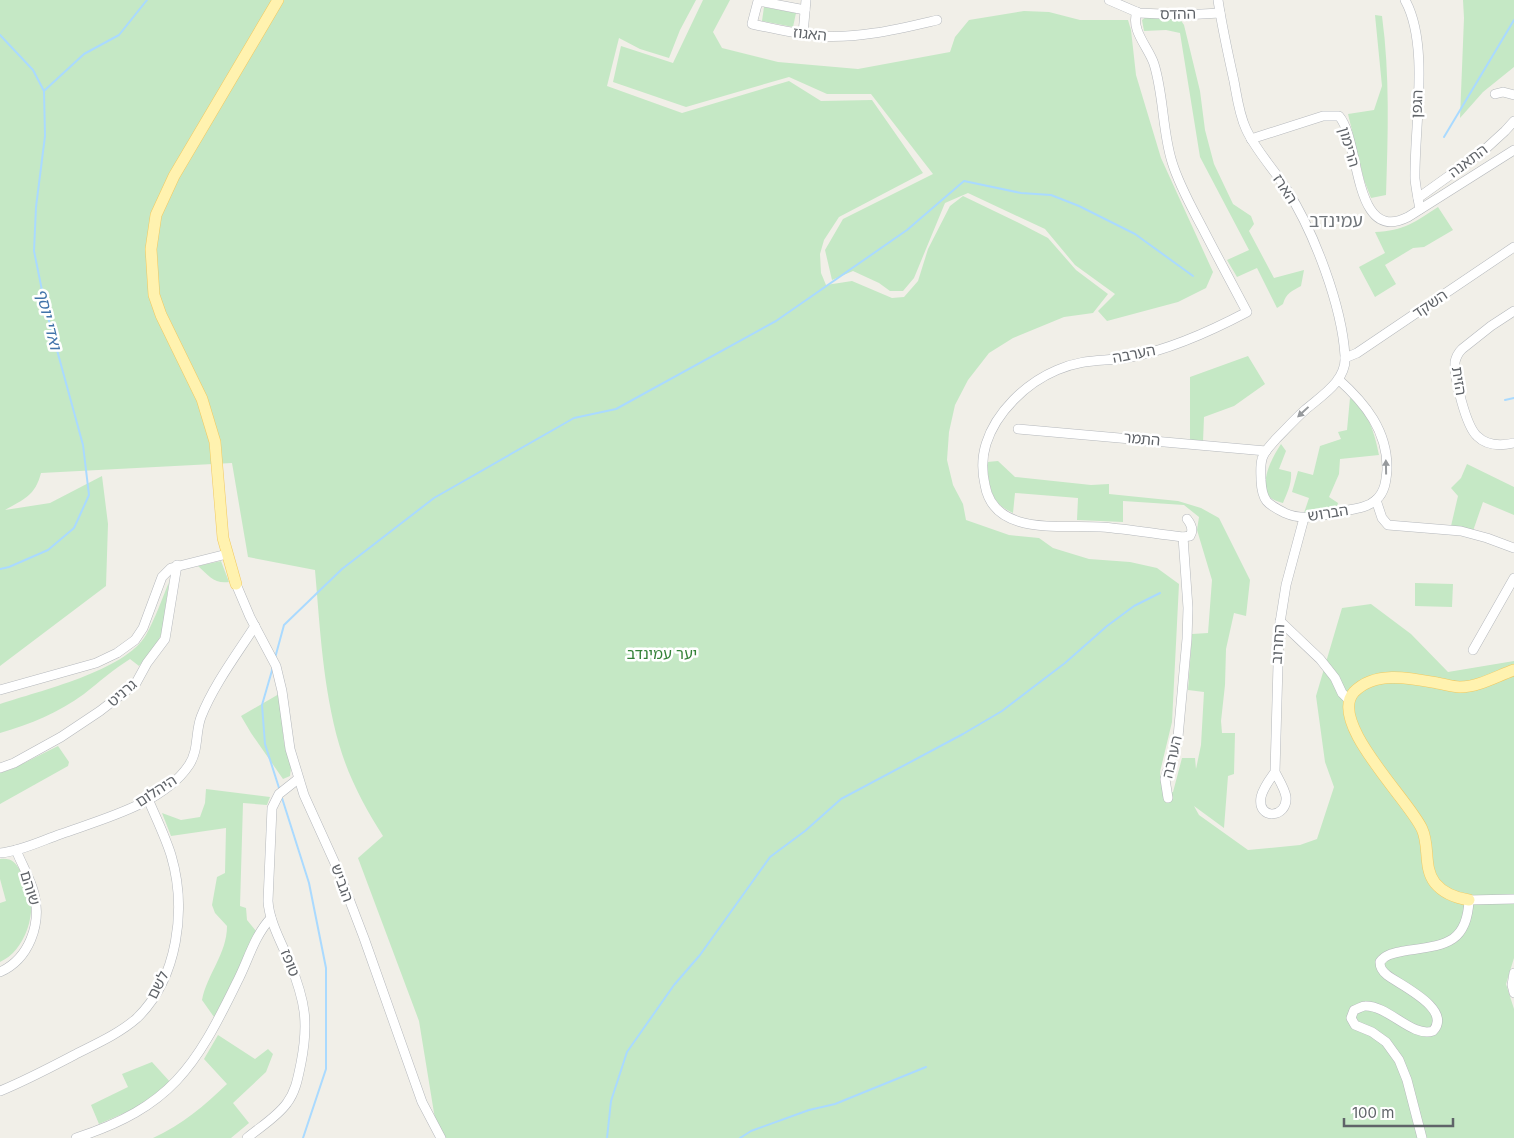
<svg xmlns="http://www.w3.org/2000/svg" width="1514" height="1138" font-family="Inter,'Noto Sans Hebrew',sans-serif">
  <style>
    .green { fill: #c5e8c5 }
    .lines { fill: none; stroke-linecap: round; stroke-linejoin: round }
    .stream { stroke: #aadaff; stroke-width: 2 }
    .minor-casing { stroke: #b5b8bc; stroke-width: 10 }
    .major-casing { stroke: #f2c960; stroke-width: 12 }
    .minor { stroke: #fff; stroke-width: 9 }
    .major { stroke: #fff2af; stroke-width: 11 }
    .oneway { fill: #979a9d }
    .labels { text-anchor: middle; stroke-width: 5; stroke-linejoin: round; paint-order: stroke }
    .street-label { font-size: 15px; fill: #5f6368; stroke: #fff }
    .park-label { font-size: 15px; fill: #348238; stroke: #fff }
    .water-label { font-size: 16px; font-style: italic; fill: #4174aa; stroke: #fff }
    .quarter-label { font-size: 18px; fill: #70757a; stroke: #fff }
  </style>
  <rect width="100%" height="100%" fill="#f1efe8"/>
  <g class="green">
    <path d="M0,0H696L680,30L669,58L640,49L619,38L607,86L682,113L789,81L821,101L872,100L923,173L839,217L824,240L820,254L821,273L826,285L852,281L892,298L904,297L918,281L928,249L950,206L963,196L1021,224L1048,238L1076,270L1108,294L1093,313L1064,317L1013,338L989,353L968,380L955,405L949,432L947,460L953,485L963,504L966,520L1009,535L1039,538L1053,548L1089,559L1130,562L1157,568L1179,584L1172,722L1160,772L1161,783L1166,794L1173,792L1182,758H1195L1196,769L1201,745L1204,692L1188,690L1192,634L1208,633L1212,580L1197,530L1199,517L1184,505L1123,501V522L1077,520L1078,498L1015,493L1013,513C990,503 989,486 987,462L998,461L1015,477L1091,485L1109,484V494L1178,501L1201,508L1219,518L1250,580L1246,616L1234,613L1226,649L1225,685L1221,721L1222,733H1235L1234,774L1228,776L1224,828L1194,806L1199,815L1248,850L1300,845L1317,839L1334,787L1325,762L1316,696L1342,608L1371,604L1411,634L1448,672L1514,661V958L1506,984L1514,1009V1138H446L435,1119L419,1021L358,858L383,836C365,808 348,776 339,744C323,688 320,628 315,570L248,557L232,463L41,473C35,496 24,499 5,510L50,503L102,476L108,524L106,586L0,666Z"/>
    <path d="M703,0H730L713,32L722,48L778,62L858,69L950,52L955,37L969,20L1024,11L1049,12L1080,20H1128L1131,30L1136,75L1161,158L1213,272L1206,288L1178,302L1107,321L1098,311L1115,294L1075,265L1045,229L968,193L945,203L914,278L903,291H890L879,283L853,271L832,280L825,250L843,219L933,174L871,94H827L789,77L686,107L613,82L621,46L673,63Z"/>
    <path d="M1463,0H1514V67L1483,92L1460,118L1464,18Z"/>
    <path d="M764,7L796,13L793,27L762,21Z"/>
    <path d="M1375,15L1382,16C1390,75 1388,135 1386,195L1371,198L1364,180L1348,114L1374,110L1382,86Z"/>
    <path d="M1146,17L1180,19L1184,25L1200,91L1205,130L1214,164L1233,204L1251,216L1254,224L1249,231L1274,278L1304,270L1301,286C1292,291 1286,293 1283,304L1277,308L1257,268L1237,277L1227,260L1249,250L1200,157L1180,33L1166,30L1144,31L1142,20Z"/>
    <path d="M1438,207L1453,230L1424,247L1413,248L1385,265L1396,284L1375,297L1359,267L1385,253L1375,232C1404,231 1415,222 1438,207Z"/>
    <path d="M1248,356L1265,384L1234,406L1204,417L1203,442H1190V377Z"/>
    <path d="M1350,398C1368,410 1375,434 1379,455L1340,459L1339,474L1329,497L1338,503L1337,506L1307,516H1303L1309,498L1292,492L1298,471L1313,475L1320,446L1341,439L1338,432L1347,430Z"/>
    <path d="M1281,444L1286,451L1279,469L1291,472C1292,484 1287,493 1283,503C1278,501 1272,500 1269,496C1259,481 1273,456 1281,444Z"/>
    <path d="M1467,464L1514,487V515L1483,502L1473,531L1451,526L1458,496L1451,488L1461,478Z"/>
    <path d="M221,561L229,582C214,584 209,576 198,566Z"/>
    <path d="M169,582L162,632L157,644L139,666L130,659C114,669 99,682 84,694C58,713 31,724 0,733V704C39,691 125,671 146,635C155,619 162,599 169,582Z"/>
    <path d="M1415,583L1453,584L1452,607L1415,606Z"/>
    <path d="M279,694L284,743L291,768L290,776L283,779L251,733L241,716Z"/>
    <path d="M58,746L69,762L68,766L0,804V773L12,769Z"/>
    <path d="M206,789L270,797L267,805L243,803L240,906L246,908L247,920L256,931L232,983L214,1017L202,1000C207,974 227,954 227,926L215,913L212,905L217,877L225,873L226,828L171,836L162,813L181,820L200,817L205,803Z"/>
    <path d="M0,859C12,858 15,862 21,872C23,877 27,882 28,886C38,912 25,951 0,962V903L6,901L0,879Z"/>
    <path d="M218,1035L255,1059L268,1049L273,1054L266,1072L233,1103L249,1123L231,1138H153C182,1125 205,1105 227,1084L204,1059Z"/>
    <path d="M152,1062L171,1083L136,1108L99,1124L91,1105L128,1087L122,1074Z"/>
  </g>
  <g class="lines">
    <g class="stream">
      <path d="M0,35L33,70L44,91L45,136L36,207L34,251L46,310L83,445L89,495L74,528L48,550L9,567L0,569"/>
      <path d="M45,90L84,54L119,35L147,0"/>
      <path d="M1444,137L1514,20"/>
      <path d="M1505,400L1514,398"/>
      <path d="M275,658L284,625L342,569L434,498L574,418L616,409L776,321L907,230L964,181L1021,193L1051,195L1079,206L1135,234L1193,276"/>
      <path d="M273,667L262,705L265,744L280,791"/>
      <path d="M282,798L309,883L326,968V1069L303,1138"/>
      <path d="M607,1138L611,1101L627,1052L674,985L700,955L770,857L805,831L841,799L963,734L1002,711L1065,663L1107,626L1134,606L1160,593"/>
      <path d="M740,1138L751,1131L809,1110L835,1104L926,1067"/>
    </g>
    <g class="minor-casing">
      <g id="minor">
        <path d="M1109,0L1139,13L1184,15L1220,13"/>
        <path d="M1218,0C1222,27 1228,54 1234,81C1237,97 1239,114 1246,129C1256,151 1274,169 1287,190C1314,232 1342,306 1345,356C1347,381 1321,396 1305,410C1295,419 1286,429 1276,439C1271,445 1264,451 1262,459C1260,466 1261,473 1261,480C1262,501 1267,504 1285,513C1303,521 1319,516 1338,512C1350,509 1366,509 1376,500C1385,492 1386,481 1387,470C1388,431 1365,403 1338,379"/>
        <path d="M1405,0C1430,45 1414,127 1415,179C1416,189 1418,199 1420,209"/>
        <path d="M805,10L758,1L752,24C774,29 796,34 818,36C858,39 898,29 937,20"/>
        <path d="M1137,12C1130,30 1149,48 1154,64C1164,96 1162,130 1172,162C1179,185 1191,206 1202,227C1217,256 1232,284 1247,312C1211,331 1172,349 1131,357C1105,362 1084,358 1057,370C1026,383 996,412 986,444C982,457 982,472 985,485C994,537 1062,524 1101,527C1128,529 1156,534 1183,537L1190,536C1194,530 1191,524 1187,519"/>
        <path d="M803,34L806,0"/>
        <path d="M1495,94L1503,92L1514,95"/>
        <path d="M1251,139L1323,116H1339C1361,141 1352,245 1408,217L1514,150"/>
        <path d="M1418,198L1481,153L1505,131L1514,121"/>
        <path d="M1514,311L1491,326L1462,349C1458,353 1456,357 1455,362C1454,378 1466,426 1477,436C1487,446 1501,446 1514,443"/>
        <path d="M1345,358L1357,353L1514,247"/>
        <path d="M1018,429L1266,451"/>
        <path d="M1376,500L1382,518L1388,525L1461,531L1487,538L1514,548"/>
        <path d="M236,584L250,617L276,666L282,691L290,749L304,795L338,870L364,938L422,1102L441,1138"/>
        <path d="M1280,621L1320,659L1335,678L1342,693L1349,700"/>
        <path d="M1473,650L1514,578"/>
        <path d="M0,690L96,663L117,653L135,640L143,628L162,577L171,568L227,554"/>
        <path d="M0,768L14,763L61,737L100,711L136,683L147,663L165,639L177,565"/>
        <path d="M1275,772C1270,779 1263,788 1261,797C1257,821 1288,818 1286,797C1285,789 1279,780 1275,772L1279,629L1286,585L1304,518"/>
        <path d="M1168,798L1165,779L1178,737L1187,639L1188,608L1183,537"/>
        <path d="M0,853C21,851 41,841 61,834C103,819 164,803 189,765C199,750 195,733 201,717C213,686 237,654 255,626"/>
        <path d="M0,972C29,959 42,924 34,893C30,878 22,865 16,850"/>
        <path d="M1514,973L1512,985L1514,993"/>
        <path d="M0,1091C27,1080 53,1066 78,1053C98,1043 120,1033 137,1018C178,978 187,909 171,855C165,836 156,818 148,799"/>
        <path d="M76,1138C171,1107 195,1068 237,982C248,961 254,936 271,918"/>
        <path d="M247,1138C260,1127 277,1117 287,1103C296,1091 298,1077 301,1063C309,1022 305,1001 290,963C282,944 269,921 268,901L272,808L279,794L298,779"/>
        <path d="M1422,1138L1407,1080L1399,1060L1386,1042L1372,1032L1355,1025L1351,1018L1354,1010C1358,1009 1362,1006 1365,1006C1388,1005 1412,1038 1433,1031C1453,1009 1400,985 1387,975C1382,971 1380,968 1380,962C1385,954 1395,953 1404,951C1442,945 1467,946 1469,900L1514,899"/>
      </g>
    </g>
    <g class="major-casing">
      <g id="major">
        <path d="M236,584L223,538L215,442L202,399L161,315L154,295L151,249L156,215L174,176L278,0"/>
        <path d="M1469,900C1456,898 1444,894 1435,883C1423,868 1430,846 1422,829C1410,801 1327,722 1354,692C1375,670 1411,678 1437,683C1444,684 1452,687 1460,687C1478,687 1497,676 1514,670"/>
      </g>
    </g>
    <use href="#minor" class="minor"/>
    <use href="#major" class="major"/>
  </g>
  <defs><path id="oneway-solid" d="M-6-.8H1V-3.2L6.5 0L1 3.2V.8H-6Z" transform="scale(1.25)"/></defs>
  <g class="oneway">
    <use href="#oneway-solid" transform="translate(1303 412) rotate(137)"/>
    <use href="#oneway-solid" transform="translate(1386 467) rotate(-91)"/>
  </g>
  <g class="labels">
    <g class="street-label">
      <text transform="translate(1178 14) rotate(-1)" y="5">ההדס</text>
      <text transform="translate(810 34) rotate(6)" y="5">האגוז</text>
      <text transform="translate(1417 104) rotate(-88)" y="5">הגפן</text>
      <text transform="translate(1349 147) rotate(74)" y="5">הרימון</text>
      <text transform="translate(1468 161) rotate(-37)" y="5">התאנה</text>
      <text transform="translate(1285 189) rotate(57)" y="5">הארז</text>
      <text transform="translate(1430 304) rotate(-34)" y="5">השקד</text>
      <text transform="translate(1134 354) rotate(-11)" y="5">הערבה</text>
      <text transform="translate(1459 381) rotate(81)" y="5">הזית</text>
      <text transform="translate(1142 439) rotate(5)" y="5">התמר</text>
      <text transform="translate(1328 513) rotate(-9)" y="5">הברוש</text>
      <text transform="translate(1278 644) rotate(-86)" y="5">החרוב</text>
      <text transform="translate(122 693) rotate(-41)" y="5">גרניט</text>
      <text transform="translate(1172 757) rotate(-77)" y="5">הערבה</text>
      <text transform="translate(156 791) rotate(-33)" y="5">היהלום</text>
      <text transform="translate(342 883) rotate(70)" y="5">הגביש</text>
      <text transform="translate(30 888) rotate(73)" y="5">שוהם</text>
      <text transform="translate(290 963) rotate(69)" y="5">טופז</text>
      <text transform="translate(158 985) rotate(-63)" y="5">לשם</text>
    </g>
    <g class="park-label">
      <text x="662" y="659">יער עמינדב</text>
    </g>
    <g class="water-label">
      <text transform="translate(49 319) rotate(76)" y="6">ואדי יוסף</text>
    </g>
    <g class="quarter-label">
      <text x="1336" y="227">עמינדב</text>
    </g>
  </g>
  <path d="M1344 1118v8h109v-8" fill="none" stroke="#5f6368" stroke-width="2.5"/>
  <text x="1352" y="1118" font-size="15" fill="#5f6368" stroke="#ffffff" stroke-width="4" paint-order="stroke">100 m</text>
</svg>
